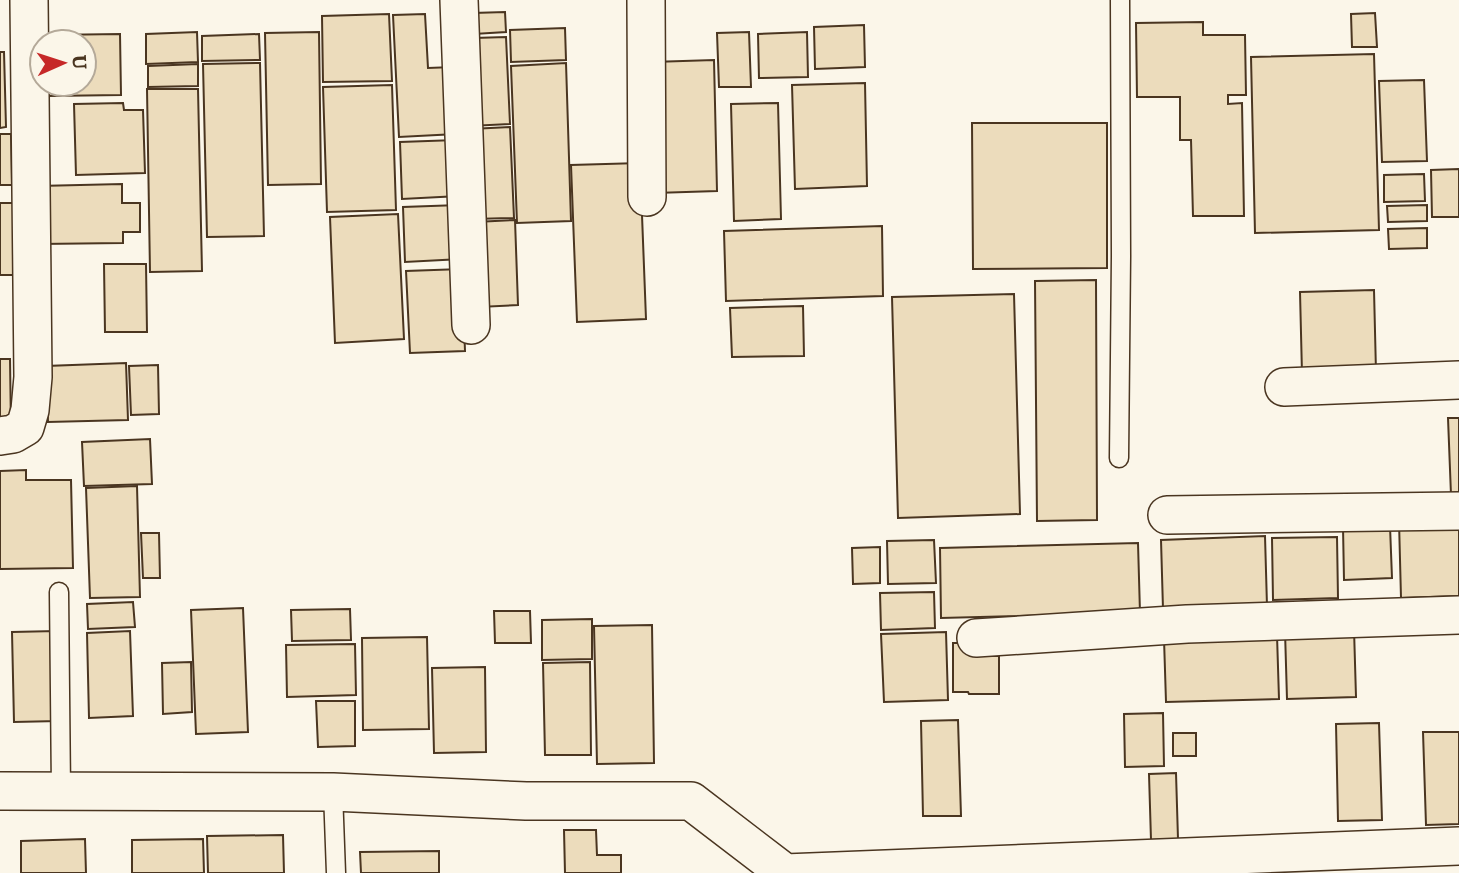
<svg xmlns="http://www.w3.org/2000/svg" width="1459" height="873" font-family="Literata,serif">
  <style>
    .building { fill: #ecdcbc; stroke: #4a3520; stroke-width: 2 }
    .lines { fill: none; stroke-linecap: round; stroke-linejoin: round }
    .service-casing { stroke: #4a3520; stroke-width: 21 }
    .minor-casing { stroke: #4a3520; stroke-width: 40 }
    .service { stroke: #fbf6e9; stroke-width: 18 }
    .minor { stroke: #fbf6e9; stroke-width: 37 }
  </style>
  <rect width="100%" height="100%" fill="#fbf6e9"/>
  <g class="building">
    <path d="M505,12L506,32L474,34L473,13Z"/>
    <path d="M1375,13L1377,47H1352L1351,14Z"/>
    <path d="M389,14L392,81L323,82L322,16Z"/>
    <path d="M425,14L428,68L453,67L456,134L399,137L393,15Z"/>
    <path d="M1203,22V35H1245L1246,95H1228V104L1242,103L1244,216H1193L1191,140H1180V97H1137L1136,23Z"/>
    <path d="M864,25L865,67L815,69L814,27Z"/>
    <path d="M565,28L566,60L511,62L510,30Z"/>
    <path d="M197,32L198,62L146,64V34Z"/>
    <path d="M319,32L321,184L268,185L265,33Z"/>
    <path d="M749,32L751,87H719L717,33Z"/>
    <path d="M807,32L808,77L759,78L758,34Z"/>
    <path d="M120,34L121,95L49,96V84H84V42H49V35Z"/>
    <path d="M259,34L260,60L202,61V36Z"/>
    <path d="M506,37L510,124L470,126L474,38Z"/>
    <path d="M0,52H4L6,127L0,128Z"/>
    <path d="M1374,54L1379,230L1255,233L1251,57Z"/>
    <path d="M714,60L717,191L655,193L652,62Z"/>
    <path d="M260,63L264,236L207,237L203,64Z"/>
    <path d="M566,63L571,221L517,223L511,66Z"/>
    <path d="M198,64V86L148,87V66Z"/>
    <path d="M1424,80L1427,161L1382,162L1379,81Z"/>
    <path d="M865,83L867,186L795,189L792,85Z"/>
    <path d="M392,85L396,210L327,212L323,87Z"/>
    <path d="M147,89H198L202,271L150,272Z"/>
    <path d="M123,103L124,110H143L145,173L76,175L74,104Z"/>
    <path d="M778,103L781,219L734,221L731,104Z"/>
    <path d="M972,123H1107V268L973,269Z"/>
    <path d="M510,127L514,218L474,219L471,129Z"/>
    <path d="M0,134H11L12,185H0Z"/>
    <path d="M456,140L459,196L402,199L400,142Z"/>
    <path d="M640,163L646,319L577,322L571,165Z"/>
    <path d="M1459,169V217H1432L1431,170Z"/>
    <path d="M1424,174L1425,201L1384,202V175Z"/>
    <path d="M122,184V203H140V232H123V243L39,244L38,186Z"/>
    <path d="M0,203H16L17,275H0Z"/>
    <path d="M459,205L461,259L405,262L403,207Z"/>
    <path d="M1427,205V221L1388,222L1387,206Z"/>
    <path d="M398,214L404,339L335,343L330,217Z"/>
    <path d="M515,220L518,305L479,307L475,222Z"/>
    <path d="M882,226L883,296L726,301L724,231Z"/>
    <path d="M1427,228V248L1389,249L1388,229Z"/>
    <path d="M104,264H146L147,332H105Z"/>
    <path d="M462,269L465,351L410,353L406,271Z"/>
    <path d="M1096,280L1097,520L1037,521L1035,281Z"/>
    <path d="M1374,290L1376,372L1302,374L1300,292Z"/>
    <path d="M1014,294L1020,514L898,518L892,297Z"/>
    <path d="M803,306L804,356L732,357L730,308Z"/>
    <path d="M0,359H10L11,429H0Z"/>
    <path d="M126,363L128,420L48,422L46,366Z"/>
    <path d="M158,365L159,414L131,415L129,366Z"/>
    <path d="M1448,418H1459V495H1451Z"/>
    <path d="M150,439L152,484L84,486L82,442Z"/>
    <path d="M26,470V480H71L73,568L0,569V471Z"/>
    <path d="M137,486L140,597L90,598L86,488Z"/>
    <path d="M1459,519V596L1401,598L1399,521Z"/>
    <path d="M1390,526L1392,578L1344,580L1343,527Z"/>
    <path d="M141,533H159L160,578H143Z"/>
    <path d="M1265,536L1267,606L1163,609L1161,540Z"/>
    <path d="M1337,537L1338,598L1273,600L1272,538Z"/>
    <path d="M934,540L936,583L888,584L887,541Z"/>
    <path d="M1138,543L1140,613L941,618L940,548Z"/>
    <path d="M880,547V583L853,584L852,548Z"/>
    <path d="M934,592L935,628L881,630L880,593Z"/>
    <path d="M133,602L135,627L88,629L87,604Z"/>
    <path d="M243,608L248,732L196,734L191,610Z"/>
    <path d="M350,609L351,640L292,641L291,610Z"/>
    <path d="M494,611H530L531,643H495Z"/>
    <path d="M592,619V659L542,660V620Z"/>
    <path d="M652,625L654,763L597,764L594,626Z"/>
    <path d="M1354,629L1356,697L1287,699L1285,631Z"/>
    <path d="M56,631L58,721L14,722L12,632Z"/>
    <path d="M130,631L133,716L89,718L87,633Z"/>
    <path d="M946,632L948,700L884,702L881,634Z"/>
    <path d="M1277,635L1279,699L1166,702L1164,639Z"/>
    <path d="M427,637L429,729L363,730L362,638Z"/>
    <path d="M953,643H974L973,656H999V694H969L968,692H953Z"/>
    <path d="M355,644L356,695L287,697L286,645Z"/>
    <path d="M191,662L192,712L163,714L162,663Z"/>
    <path d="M590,662L591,755H545L543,663Z"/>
    <path d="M485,667L486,752L434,753L432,668Z"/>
    <path d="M316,701H355V746L318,747Z"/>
    <path d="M1163,713L1164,766L1125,767L1124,714Z"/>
    <path d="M958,720L961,816H923L921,721Z"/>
    <path d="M1379,723L1382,820L1338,821L1336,724Z"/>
    <path d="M1423,732H1459V824L1426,825Z"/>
    <rect x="1173" y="733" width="23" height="23"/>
    <path d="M1176,773L1178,839L1151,840L1149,774Z"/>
    <path d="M564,830H596L597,855H621V873H565Z"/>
    <path d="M283,835L284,873H208L207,836Z"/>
    <path d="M85,839L86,873H21V841Z"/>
    <path d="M203,839L204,873H132V840Z"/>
    <path d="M439,851V873H361L360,852Z"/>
  </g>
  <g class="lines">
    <g class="service-casing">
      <g id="service">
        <path d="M1119,458L1121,256L1120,0"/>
        <path d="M59,592L61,791"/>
        <path d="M333,792L336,873"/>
      </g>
    </g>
    <g class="minor-casing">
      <g id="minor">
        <path d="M459,0L471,325"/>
        <path d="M646,0L647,197"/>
        <path d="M1284,387L1459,380"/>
        <path d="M0,436L13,434L25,427L30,410L33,377L29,0"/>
        <path d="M1167,515L1459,511"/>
        <path d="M976,638L1187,624L1459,615"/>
        <path d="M0,791L333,792L526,801H691L785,873L1459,846"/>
      </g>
    </g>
    <use href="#service" class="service"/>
    <use href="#minor" class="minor"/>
  </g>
  <g transform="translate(63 63) rotate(87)"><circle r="33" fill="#fbf6e9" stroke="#b4a999" stroke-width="2"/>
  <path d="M0-5L12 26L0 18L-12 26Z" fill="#c62828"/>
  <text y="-10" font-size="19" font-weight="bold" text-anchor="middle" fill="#4a3520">U</text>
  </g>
</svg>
